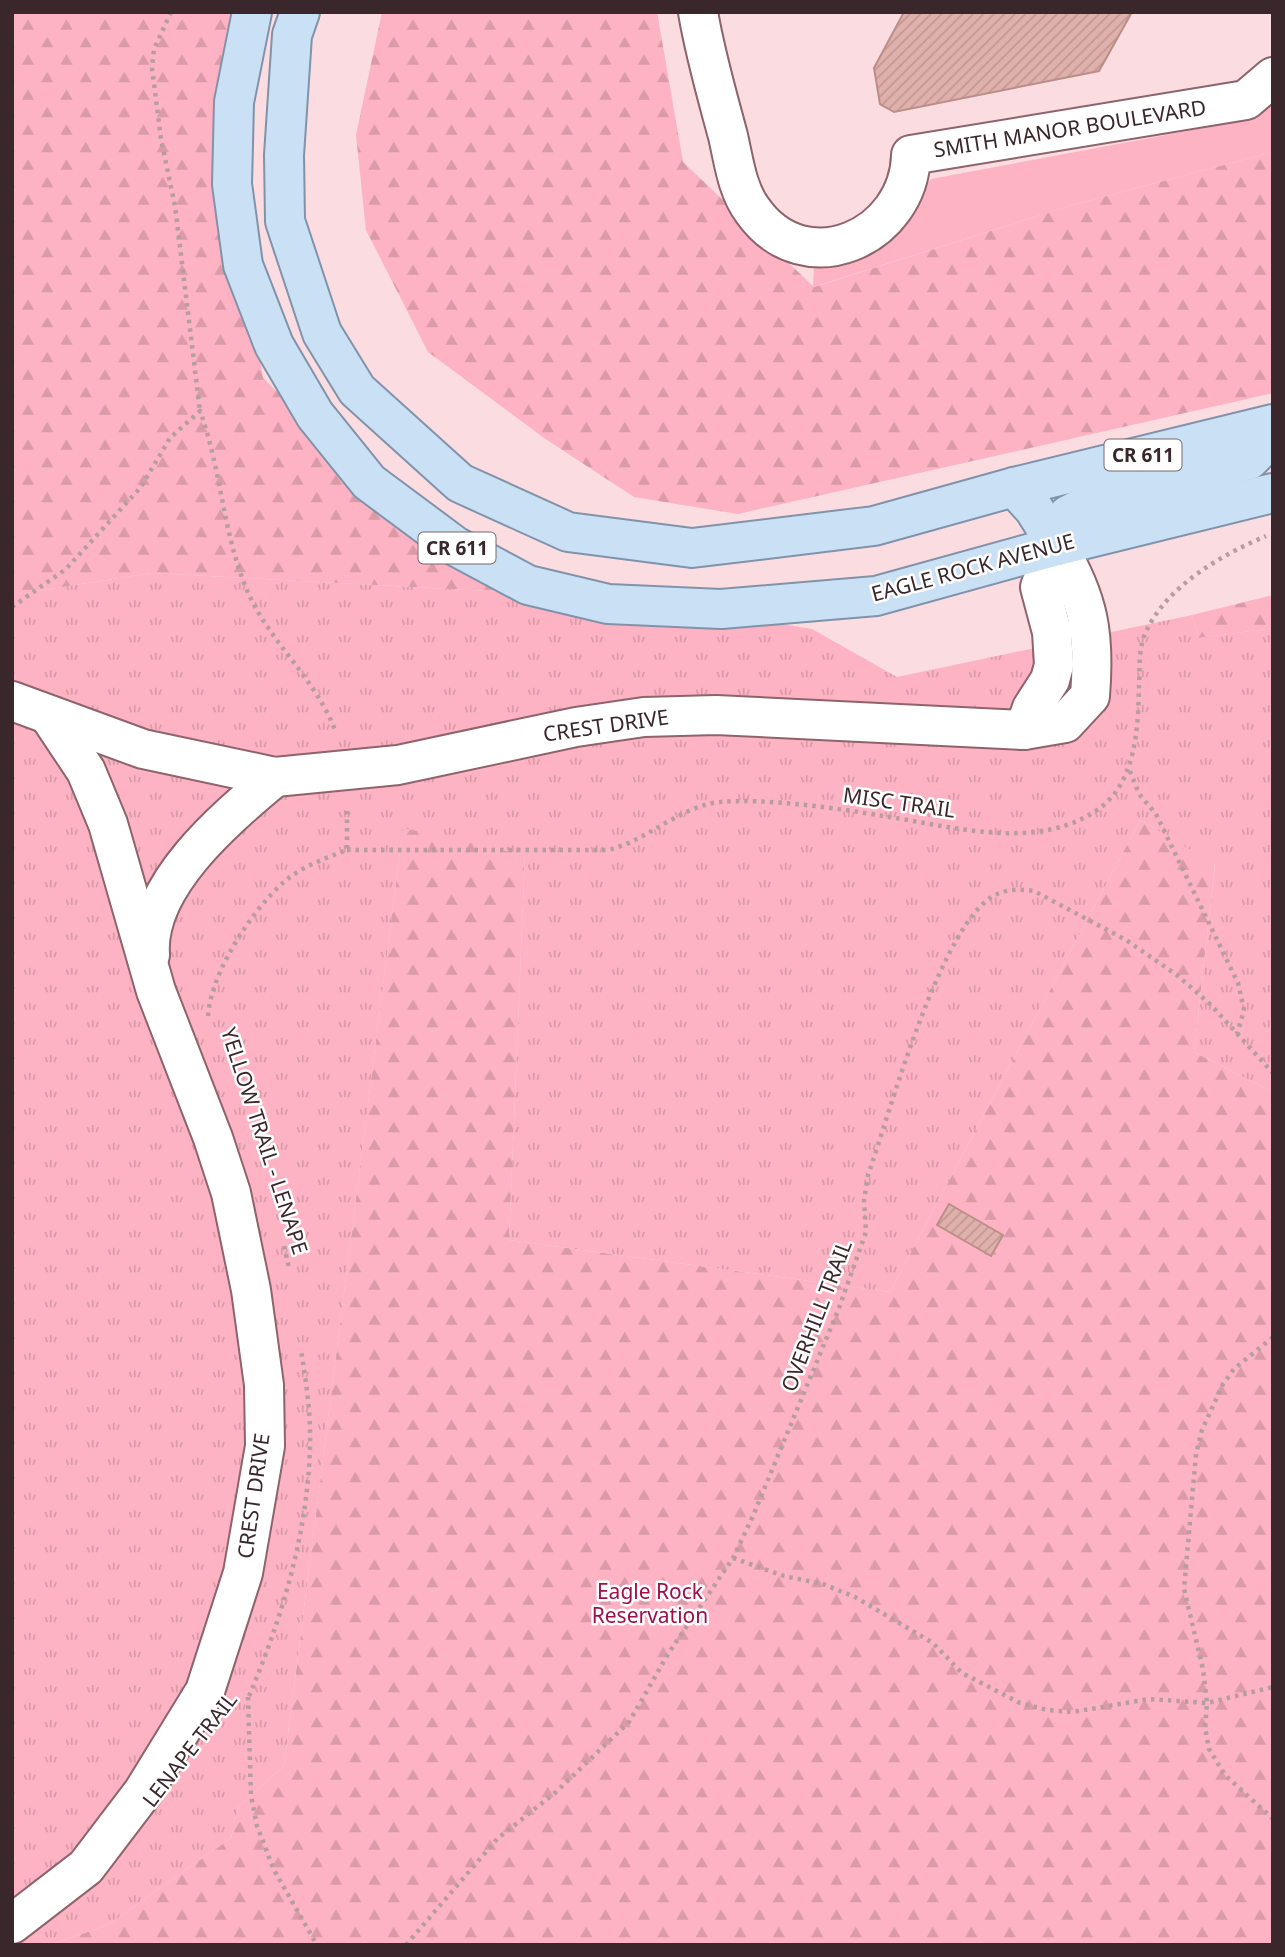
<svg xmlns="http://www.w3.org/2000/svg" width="1285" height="1957" font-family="'Noto Sans',sans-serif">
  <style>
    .green { fill: #fdb3c3 }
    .forest { fill: url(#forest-firs) }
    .park { fill: url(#park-tufts) }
    .building { fill: url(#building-hatch); stroke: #bb8e89; stroke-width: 2 }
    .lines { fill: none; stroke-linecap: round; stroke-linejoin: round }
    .minor-casing { stroke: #8d636c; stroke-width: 42 }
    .primary-casing { stroke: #8093aa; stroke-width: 42 }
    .path { stroke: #b79da1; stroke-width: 4.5; stroke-dasharray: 3.5 5; stroke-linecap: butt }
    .minor { stroke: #fff; stroke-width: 38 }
    .primary { stroke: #cae1f5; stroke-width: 38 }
    .labels { text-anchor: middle; stroke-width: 5; stroke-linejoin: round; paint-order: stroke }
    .shield { fill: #fff; stroke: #74686b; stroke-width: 2 }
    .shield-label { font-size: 19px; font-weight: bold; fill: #39272b }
    .street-label { font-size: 21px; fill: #39272b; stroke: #fff }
    .park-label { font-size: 21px; fill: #a00e4a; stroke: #fff }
  </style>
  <defs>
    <pattern id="forest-firs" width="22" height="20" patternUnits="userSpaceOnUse" patternTransform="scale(1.75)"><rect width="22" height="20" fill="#fdb3c3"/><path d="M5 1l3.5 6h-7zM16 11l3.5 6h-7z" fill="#da9aa8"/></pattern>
    <pattern id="park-tufts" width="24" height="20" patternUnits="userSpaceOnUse" patternTransform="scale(1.75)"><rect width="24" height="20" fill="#fdb3c3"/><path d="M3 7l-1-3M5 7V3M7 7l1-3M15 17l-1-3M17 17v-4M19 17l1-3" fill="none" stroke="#da9aa8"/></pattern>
    <pattern id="building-hatch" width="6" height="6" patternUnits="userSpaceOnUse" patternTransform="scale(1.75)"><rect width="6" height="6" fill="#e0b1ac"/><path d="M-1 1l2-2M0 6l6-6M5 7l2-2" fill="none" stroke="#c19894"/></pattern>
  </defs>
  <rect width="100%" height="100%" fill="#fadce1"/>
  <path class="green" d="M1273,98V152L1069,206L813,287L814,263L894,234L931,179L1257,118Z"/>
  <g class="forest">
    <path d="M12,12H259L235,200L263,378L405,518L619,598L151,573L12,595Z"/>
    <path d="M382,12H657L683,162L814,287L1069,206L1273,152V393L738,514L634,497L544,438L428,352L366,230L356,135Z"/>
    <path d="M1273,595V628L1199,638L1192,615Z"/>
    <path d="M1140,820L1215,863L1194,1052L1273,1092V1945H49L108,1925L231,1838L238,1807L284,1766L403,827L525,855L509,1240L890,1292Z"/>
  </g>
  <path class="park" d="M151,573L619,598L812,629L897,677L1192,615L1199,638L1273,628V1092L1194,1052L1215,864L1140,820L890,1292L509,1240L525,855L403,828L284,1766L238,1807L231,1838L108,1925L49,1945H12V595Z"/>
  <g class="building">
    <path d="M904,12H1132L1099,71L894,112L880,104L874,68Z"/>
    <path d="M949,1204L1003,1235L991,1256L937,1225Z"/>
  </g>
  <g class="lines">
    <g class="minor-casing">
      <g id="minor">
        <path d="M698,12C705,54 717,95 728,136C734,162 737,190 753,211C805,284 909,238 911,155L1246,100L1273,77"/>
        <path d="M12,701L143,749L275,777L398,765L576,727L644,717L716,715L1024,730L1065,723L1090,696C1095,635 1089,599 1057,546"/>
        <path d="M1024,730L1032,708L1050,680L1054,665L1052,632L1040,587L1057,546"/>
        <path d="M150,955C145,885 226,818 275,777"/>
        <path d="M12,1924L86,1867L143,1792L205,1691L243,1573L265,1446L264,1385L251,1290L231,1193L213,1138L156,991L108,824L86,771L50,717"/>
      </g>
    </g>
    <g class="primary-casing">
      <g id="primary">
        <path d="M252,12L234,102L232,184L243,265L274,345L315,415L369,482L455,546L528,585L608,604L721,609L876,596L1057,546L1273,493"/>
        <path d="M300,12L292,35L284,155L285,221L322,333L357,390L460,483L568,532L692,548L874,526L1014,487L1273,424"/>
        <path d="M1014,487L1034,509L1057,546"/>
        <path d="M1057,546L1068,515L1092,503L1249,460L1273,436"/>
      </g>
    </g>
    <g class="path">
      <path d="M171,12L154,49L152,68L161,139L175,206L200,411"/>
      <path d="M12,607L66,569L141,487L170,438L200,411C222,471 223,539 250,597C273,645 318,682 336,733"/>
      <path d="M1130,771L1139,794L1156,814L1238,983L1244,1010L1237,1034"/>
      <path d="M347,850H608C647,841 680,806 720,802C764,798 838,808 883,816C952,826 1038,853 1100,808C1136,781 1138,728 1139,687C1140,669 1138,650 1145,634C1165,587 1221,555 1266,536"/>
      <path d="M208,1016C211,972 252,910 285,881C303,866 326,858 347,850V806"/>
      <path d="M284,1246L289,1268"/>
      <path d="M1273,1337L1234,1369L1223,1384L1202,1430L1196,1454L1184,1589L1203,1669L1207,1703L1205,1727L1209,1749L1225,1775L1273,1819"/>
      <path d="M733,1558L784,1576L823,1584L855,1597L933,1643L962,1673L1020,1703L1047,1710L1073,1712L1149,1699L1207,1703L1273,1687"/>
      <path d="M249,1696C282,1619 308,1531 310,1446C311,1414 306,1381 301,1350"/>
      <path d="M248,1697L251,1795L257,1826L274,1870L317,1945"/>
      <path d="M406,1945L497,1839L556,1792L629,1722L668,1654L733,1558L753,1516L839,1308L866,1232L864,1200L868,1175C889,1116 942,918 997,894C1008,889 1022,889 1034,891L1126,940L1177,975L1211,1005L1273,1073"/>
    </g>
    <use href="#minor" class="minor"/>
    <use href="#primary" class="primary"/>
  </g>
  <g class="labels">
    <g class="shield">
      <rect x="1104.5" y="439.5" width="77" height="31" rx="5"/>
      <rect x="418.5" y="532.5" width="77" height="31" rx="5"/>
    </g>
    <g class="shield-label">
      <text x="1143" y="462">CR 611</text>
      <text x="457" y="555">CR 611</text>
    </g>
    <g class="street-label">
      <text transform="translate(1070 129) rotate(-9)" y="7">SMITH MANOR BOULEVARD</text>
      <text transform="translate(973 568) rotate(-15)" y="7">EAGLE ROCK AVENUE</text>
      <text transform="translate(606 726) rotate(-8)" y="7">CREST DRIVE</text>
      <text transform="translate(899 803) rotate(8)" y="7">MISC TRAIL</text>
      <text transform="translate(264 1141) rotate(72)" y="7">YELLOW TRAIL - LENAPE</text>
      <text transform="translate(817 1316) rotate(-69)" y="7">OVERHILL TRAIL</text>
      <text transform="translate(254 1496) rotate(-82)" y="7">CREST DRIVE</text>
      <text transform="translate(190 1750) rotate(-52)" y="7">LENAPE TRAIL</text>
    </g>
    <g class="park-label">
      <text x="650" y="1599">Eagle Rock<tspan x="650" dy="24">Reservation</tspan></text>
    </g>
  </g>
  <rect width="1285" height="1957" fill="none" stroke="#39272b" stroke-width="28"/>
</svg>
